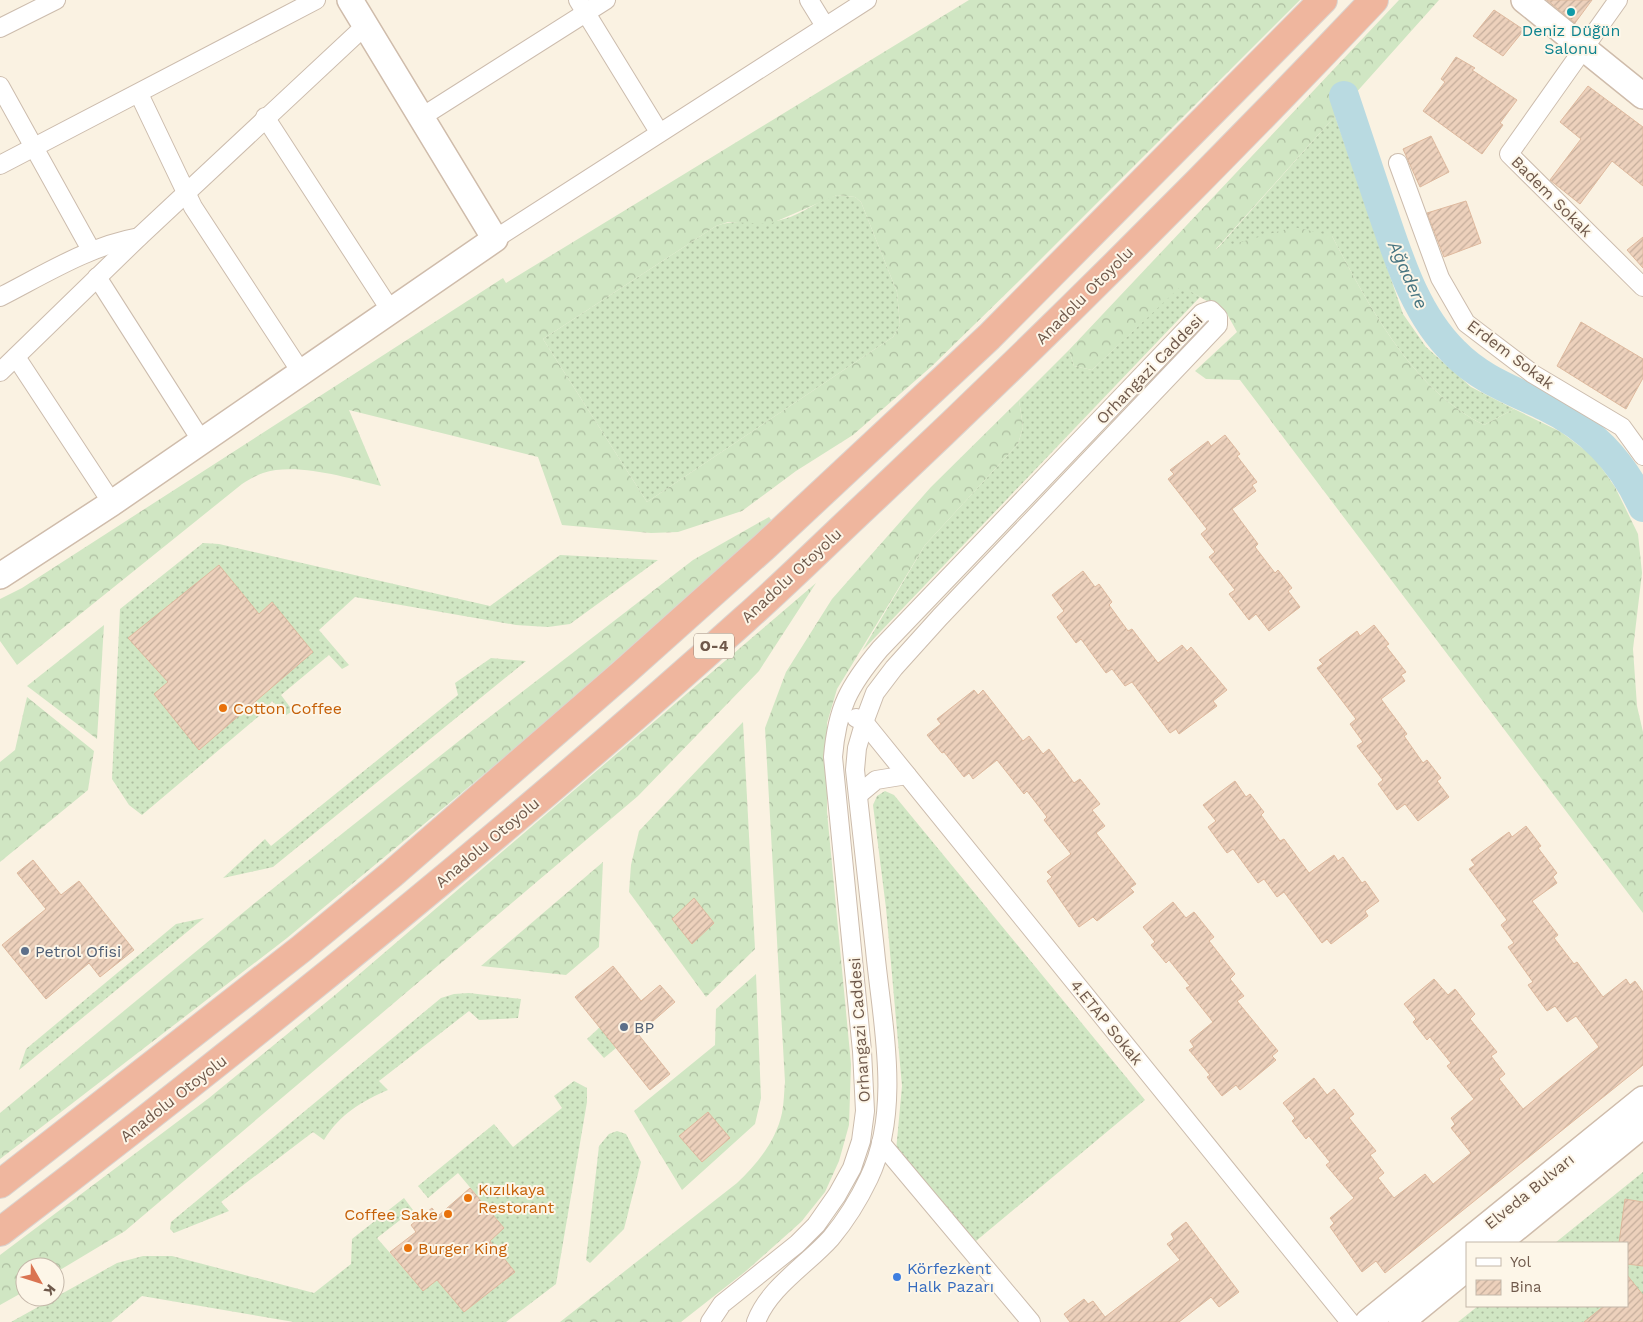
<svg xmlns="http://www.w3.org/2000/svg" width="1643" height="1322" font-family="'Work Sans',sans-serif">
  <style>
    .grass { fill: url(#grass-dots) }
    .forest { fill: url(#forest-crowns); fill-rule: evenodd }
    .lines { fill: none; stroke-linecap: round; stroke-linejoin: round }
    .river { stroke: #b9dae1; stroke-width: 30 }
    .building { fill: url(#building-hatch); stroke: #deb99e }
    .street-casing { stroke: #ccbcad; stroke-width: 20 }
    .secondary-casing { stroke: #cfbcab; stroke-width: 28 }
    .highway-casing { stroke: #dad4d0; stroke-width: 30 }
    .street { stroke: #fff; stroke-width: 18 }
    .secondary { stroke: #fff; stroke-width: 25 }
    .highway { stroke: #efb69e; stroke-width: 28 }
    .culture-dot { fill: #0f9aa8; stroke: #fdf6e8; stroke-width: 2 }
    .food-dot { fill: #e8710a; stroke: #fdf6e8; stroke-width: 2 }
    .service-dot { fill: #5c6f8a; stroke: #fdf6e8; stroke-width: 2 }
    .shop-dot { fill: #3f7fe0; stroke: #fdf6e8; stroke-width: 2 }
    .labels { text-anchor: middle; stroke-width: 4; stroke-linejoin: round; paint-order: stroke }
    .shield { fill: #fdf6e8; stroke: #9a887a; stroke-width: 1 }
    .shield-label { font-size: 15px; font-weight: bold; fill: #6f594b }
    .culture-label { font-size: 16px; fill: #0d838f; stroke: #fdf6e8 }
    .street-label { font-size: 16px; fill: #6f594b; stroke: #fdf6e8 }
    .food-label { font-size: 16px; fill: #c56008; stroke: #fdf6e8; text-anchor: start }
    .service-label { font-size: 16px; fill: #4e5e75; stroke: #fdf6e8; text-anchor: start }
    .shop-label { font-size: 16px; fill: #366cbe; stroke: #fdf6e8; text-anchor: start }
    .water-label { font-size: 18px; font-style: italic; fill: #477581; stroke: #fdf6e8 }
  </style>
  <defs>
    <pattern id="grass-dots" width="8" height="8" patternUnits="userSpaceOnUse" patternTransform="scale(1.25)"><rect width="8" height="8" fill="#d0e6c3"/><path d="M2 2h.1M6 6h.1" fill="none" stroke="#adbda0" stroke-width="1.8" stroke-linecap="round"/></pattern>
    <pattern id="forest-crowns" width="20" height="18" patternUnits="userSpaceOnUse" patternTransform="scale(1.25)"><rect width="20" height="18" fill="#d0e6c3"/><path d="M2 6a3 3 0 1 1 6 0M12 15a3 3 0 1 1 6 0" fill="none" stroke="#adbda0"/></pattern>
    <pattern id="building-hatch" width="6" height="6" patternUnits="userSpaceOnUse" patternTransform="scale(1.25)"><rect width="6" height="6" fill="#edd1bc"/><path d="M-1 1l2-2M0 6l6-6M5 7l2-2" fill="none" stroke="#c4ad9b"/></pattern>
  </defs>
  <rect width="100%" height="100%" fill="#faf2e2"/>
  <g class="grass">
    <path d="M1335,116L1403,314L1426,347L1471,387L1514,409L1484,425C1412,390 1368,304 1332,236L1216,250Z"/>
    <path d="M837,195L855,197L861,202L897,292L900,325L893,337L647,502L543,339L716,226C739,217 759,227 784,219C803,214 818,200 837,195Z"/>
    <path d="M1181,285L1200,297L862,651L925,545L1018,444L1023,427L1019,400L1069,350L1074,366L1092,370Z"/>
    <path d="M203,543L219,544L490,606L560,555L658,560L570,624L548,627L516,625L355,597L319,630L349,665L342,669L329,655L281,695L293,711L286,715L272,701L265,711L142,815L129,805L112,779L120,609Z"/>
    <path d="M491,658L526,661L273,867L223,878L265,839L271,846L458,695L455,683Z"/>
    <path d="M885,791L894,795L1145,1100L976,1241L896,1151L902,1086L886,908L873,805L877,796Z"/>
    <path d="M204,918L19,1070L26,1049L176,924Z"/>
    <path d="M469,993L521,999L518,1018L479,1020L469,1011L379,1081L388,1090C362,1101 339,1115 324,1140L313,1132L221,1202L229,1211L174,1233L170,1229L171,1222L441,998L454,994Z"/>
    <path d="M600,1027L616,1048L604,1058L587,1039Z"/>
    <path d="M574,1081L587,1088V1102L556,1284L506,1322H294L142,1296L111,1322H11L117,1263L143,1256H172L314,1293L351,1264L352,1239L404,1198L413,1210L377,1238L423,1291L437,1280L464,1312L515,1272L490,1241L504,1228L458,1173L428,1198L418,1186L494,1124L513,1147L562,1108L554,1096Z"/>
    <path d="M617,1131L626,1134L641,1162L624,1229L590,1263L586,1260L599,1146L609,1134Z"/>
    <path d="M1643,1172V1322H1458L1478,1306H1627V1243H1555Z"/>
  </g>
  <g class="forest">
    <path d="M969,0H1300L1020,280L932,366L853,435L796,471L742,511L678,532L651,533L562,525L538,457L349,410L381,486C348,478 296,462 263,473C256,475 249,480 242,484L17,665L0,641V599L22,588L503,278L506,283ZM837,195L855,197L861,202L897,292L900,325L893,337L647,502L543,339L716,226L728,222L770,224Z"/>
    <path d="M1399,0H1439L1216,249L1294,227L1332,236C1368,304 1412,390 1484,425L1514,409L1561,432L1594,457L1615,487L1638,534L1642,573L1633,649L1637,706L1643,732V913L1240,380L1206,379L1195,371L1237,332L1226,312L1181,286L1092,370L1074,366L1069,350Z"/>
    <path d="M1019,400L1023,427L1018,444L925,545L837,689L827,723V812L851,1064L849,1125L839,1161L825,1192L801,1222L746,1271L681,1322H560L737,1183C757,1164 776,1141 782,1113C784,1103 784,1092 785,1082L765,728L786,672L832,599L931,487Z"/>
    <path d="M769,517L772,521L536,731L287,938L0,1159V1113L256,902L474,729L693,560Z"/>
    <path d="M816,583L759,671L638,796L125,1231L55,1273V1267H25V1291L0,1305V1255L209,1098L335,995Z"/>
    <path d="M104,625L97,739L27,686Z"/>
    <path d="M27,697L94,751L88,790L0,862V762L15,750Z"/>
    <path d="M743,722L755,949L706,997L629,892L631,865L639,831Z"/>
    <path d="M603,862L599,947L566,975L481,966Z"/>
    <path d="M756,974L761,1098L755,1124L682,1190L634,1111L715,1045L716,1009Z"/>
  </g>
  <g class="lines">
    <path class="river" d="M1344,96C1356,132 1368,168 1380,204C1398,256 1414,313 1454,352C1480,379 1512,390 1545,406C1589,427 1623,462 1643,507"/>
  </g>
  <g class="building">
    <path d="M1547,0H1592L1575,23Z"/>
    <path d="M1494,10L1524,30L1503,56L1473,36Z"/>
    <path d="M1456,57L1475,68L1472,70L1517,100L1500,123L1503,125L1482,154L1423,111L1445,82L1441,79Z"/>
    <path d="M1588,86L1643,127V186L1612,161L1580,204L1550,180L1581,139L1560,122Z"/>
    <path d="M1431,136L1449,172L1420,187L1403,149Z"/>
    <path d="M1466,201L1481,243L1444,257L1427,213Z"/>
    <path d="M1643,237V268L1627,250Z"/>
    <path d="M1581,322L1643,359V378L1626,409L1557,366Z"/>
    <path d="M1225,435L1240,454L1237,456L1257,482L1252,485L1256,491L1232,509L1258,544L1255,547L1275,573L1278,570L1292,588L1288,591L1300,607L1269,631L1256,614L1249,620L1229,594L1235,590L1209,557L1215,552L1201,534L1207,529L1168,479L1174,474L1170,470L1208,441L1211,446Z"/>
    <path d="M219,565L259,614L272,602L313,652L199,750L154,694L168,682L128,638Z"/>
    <path d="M1083,571L1095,587L1099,584L1112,602L1109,605L1128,631L1132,629L1158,663L1182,645L1187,651L1191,647L1227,690L1213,701L1217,706L1179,734L1176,729L1170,733L1132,682L1125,686L1112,669L1106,673L1081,639L1076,643L1057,617L1064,611L1052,595Z"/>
    <path d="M1374,625L1389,644L1386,646L1406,672L1401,675L1405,681L1381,699L1407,734L1404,736L1423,763L1427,760L1441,778L1437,781L1449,797L1418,821L1405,804L1397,810L1378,784L1383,780L1357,746L1363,742L1350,724L1356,719L1317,668L1323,664L1319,660L1357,631L1360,636Z"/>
    <path d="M974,690L978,695L983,690L1023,741L1029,736L1043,754L1049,749L1074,783L1080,779L1100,804L1092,810L1105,826L1096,833L1136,884L1130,888L1134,892L1097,921L1093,917L1079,927L1047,881L1052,877L1047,872L1071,854L1044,820L1047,817L1027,791L1024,794L997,760L973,779L969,773L964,777L944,752L942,753L927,735L941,724L937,719Z"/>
    <path d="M1235,781L1246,797L1250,794L1264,812L1261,815L1280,841L1284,839L1309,873L1334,855L1338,861L1343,857L1362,883L1365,881L1379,901L1365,911L1368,916L1331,944L1327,939L1322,943L1284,892L1277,897L1264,879L1258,883L1233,849L1227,853L1208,827L1216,821L1203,805Z"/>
    <path d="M1526,826L1541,846L1538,848L1557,873L1553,877L1557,883L1532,901L1558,935L1554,938L1574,964L1577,962L1603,997L1626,979L1630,985L1635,981L1643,992V1065L1385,1273L1376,1261L1362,1272L1330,1227L1334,1223L1330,1218L1354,1198L1326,1165L1330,1162L1309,1136L1306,1139L1292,1121L1295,1118L1283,1103L1314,1078L1327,1095L1334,1089L1354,1114L1349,1118L1376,1151L1370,1155L1384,1173L1378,1178L1394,1198L1425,1174L1433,1184L1471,1153L1451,1128L1455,1124L1451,1118L1474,1099L1447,1066L1451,1063L1430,1037L1427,1040L1413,1022L1416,1019L1404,1004L1434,979L1448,995L1455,989L1475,1014L1470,1019L1497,1052L1491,1056L1505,1074L1499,1079L1523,1109L1599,1047L1576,1016L1567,1022L1555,1006L1547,1011L1528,985L1533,982L1508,947L1514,943L1501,925L1507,920L1469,869L1475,865L1471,860L1509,832L1512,837Z"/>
    <path d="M33,860L61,895L79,881L134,950L100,977L89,963L46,999L2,945L46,909L17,873Z"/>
    <path d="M694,898L714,923L692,944L672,919Z"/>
    <path d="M1173,902L1186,918L1194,912L1214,937L1209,941L1235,974L1230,979L1244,996L1237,1001L1278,1051L1272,1056L1276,1060L1240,1090L1236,1085L1222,1096L1207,1077L1210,1075L1189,1050L1194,1047L1190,1041L1213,1022L1186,988L1190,986L1169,960L1166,963L1151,945L1155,942L1143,927Z"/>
    <path d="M613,966L641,1001L660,985L675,1002L638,1034L670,1074L650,1090L575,997Z"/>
    <path d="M708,1112L730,1138L702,1162L679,1136Z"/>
    <path d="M470,1188L504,1228L490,1241L515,1272L464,1312L437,1280L423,1291L390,1252L416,1232L411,1225L427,1212L432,1208L438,1216Z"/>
    <path d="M1625,1199L1643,1202V1266L1627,1264V1243H1619Z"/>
    <path d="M1186,1222L1239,1292L1219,1307L1211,1297L1179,1322H1070L1064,1314L1084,1299L1088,1304L1093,1301L1105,1317L1180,1260L1167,1244L1174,1239L1171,1234Z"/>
    <path d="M1627,1275L1643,1295V1322H1584L1604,1306H1627Z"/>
  </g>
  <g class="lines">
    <g class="street-casing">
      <g id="street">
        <path d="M578,0L659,132"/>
        <path d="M809,0L825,26"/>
        <path d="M1618,0L1509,154L1643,287"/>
        <path d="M0,28L56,0"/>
        <path d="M0,86L91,250"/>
        <path d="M139,94L193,207L301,372"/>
        <path d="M265,117L391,311"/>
        <path d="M420,118L606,0"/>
        <path d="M1398,163L1440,278L1466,323L1533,374L1622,427L1643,456"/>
        <path d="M0,165L316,0"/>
        <path d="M495,239L867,0"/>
        <path d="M97,277L201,440"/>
        <path d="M0,297C45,274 89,246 139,237"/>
        <path d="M16,357L112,503"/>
        <path d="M0,372L139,237L365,26"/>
        <path d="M856,718L864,722L1350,1322"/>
        <path d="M858,795L876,780L907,775"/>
        <path d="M881,1143L1031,1322"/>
        <path d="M710,1322L722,1304L797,1244L816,1225L837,1195L852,1168L861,1141L865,1111L862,1051L833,757C837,708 849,686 880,649L1202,313L1211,310L1218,317V325L940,617L894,668L875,693L866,717L857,748L855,770C862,830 868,890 875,950C882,1023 902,1109 869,1178C859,1199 846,1220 831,1238C807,1265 769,1287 756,1322"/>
      </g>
    </g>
    <g class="secondary-casing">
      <g id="secondary">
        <path d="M1524,0L1643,96"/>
        <path d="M0,576L112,503L495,239L350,0"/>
        <path d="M1498,1243L1643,1125"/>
        <path d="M1368,1322L1643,1099"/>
        <path d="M1401,1322L1467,1268"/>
      </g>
    </g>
    <g class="highway-casing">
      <g id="highway">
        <path d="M0,1184L301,949L392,874L622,674L764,547L989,337L1323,0"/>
        <path d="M0,1232C255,1037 506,834 745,619C789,580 831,538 874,498C1045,337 1212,171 1374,0"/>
      </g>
    </g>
    <use href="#street" class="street"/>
    <use href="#secondary" class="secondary"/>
    <use href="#highway" class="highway"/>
  </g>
  <circle class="culture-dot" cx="1571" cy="12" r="5"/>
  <g class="food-dot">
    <circle cx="223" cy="708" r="5"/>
    <circle cx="468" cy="1198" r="5"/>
    <circle cx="448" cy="1214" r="5"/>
    <circle cx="408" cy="1248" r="5"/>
  </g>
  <g class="service-dot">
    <circle cx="25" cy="951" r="5"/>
    <circle cx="624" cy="1027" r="5"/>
  </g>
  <circle class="shop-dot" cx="897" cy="1277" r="5"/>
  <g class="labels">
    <rect class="shield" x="694" y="633.5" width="40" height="25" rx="4"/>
    <g class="shield-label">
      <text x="714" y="651">O-4</text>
    </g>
    <g class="culture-label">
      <text x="1571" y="36">Deniz Düğün<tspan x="1571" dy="18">Salonu</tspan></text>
    </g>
    <g class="street-label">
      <text transform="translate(1552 196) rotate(45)" y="6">Badem Sokak</text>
      <text transform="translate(1084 295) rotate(-45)" y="6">Anadolu Otoyolu</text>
      <text transform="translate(1511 354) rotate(37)" y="6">Erdem Sokak</text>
      <text transform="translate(1149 369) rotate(-46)" y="6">Orhangazi Caddesi</text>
      <text transform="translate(791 575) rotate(-43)" y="6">Anadolu Otoyolu</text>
      <text transform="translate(487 842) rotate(-40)" y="6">Anadolu Otoyolu</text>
      <text transform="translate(1107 1022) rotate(51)" y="6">4.ETAP Sokak</text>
      <text transform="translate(859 1030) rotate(-94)" y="6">Orhangazi Caddesi</text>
      <text transform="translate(173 1098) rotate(-38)" y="6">Anadolu Otoyolu</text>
      <text transform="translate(1529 1191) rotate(-39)" y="6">Elveda Bulvarı</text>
    </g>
    <g class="food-label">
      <text x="233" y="714">Cotton Coffee</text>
      <text x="478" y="1195">Kızılkaya<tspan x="478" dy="18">Restorant</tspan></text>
      <text x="438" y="1220" text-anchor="end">Coffee Sake</text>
      <text x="418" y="1254">Burger King</text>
    </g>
    <g class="service-label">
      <text x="35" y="957">Petrol Ofisi</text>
      <text x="634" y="1033">BP</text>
    </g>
    <g class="shop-label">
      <text x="907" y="1274">Körfezkent<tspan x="907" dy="18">Halk Pazarı</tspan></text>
    </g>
    <g class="water-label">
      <text transform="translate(1408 275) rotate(66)" y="6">Ağadere</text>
    </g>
  </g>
  <rect x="1466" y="1242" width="162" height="65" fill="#fdf6e8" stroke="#c4b7a9"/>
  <rect x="1476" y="1258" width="25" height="8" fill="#ffffff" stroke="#c4b7a9"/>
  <text x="1510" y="1267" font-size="15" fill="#6f594b">Yol</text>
  <rect x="1476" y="1280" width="25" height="15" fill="url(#building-hatch)" stroke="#c4b7a9"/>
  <text x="1510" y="1292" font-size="15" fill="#6f594b">Bina</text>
  <g transform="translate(40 1282) rotate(129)"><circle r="24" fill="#fdf6e8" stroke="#c4b7a9"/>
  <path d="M0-4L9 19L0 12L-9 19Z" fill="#da7451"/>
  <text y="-8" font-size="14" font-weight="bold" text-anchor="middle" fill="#6f594b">K</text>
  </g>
</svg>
